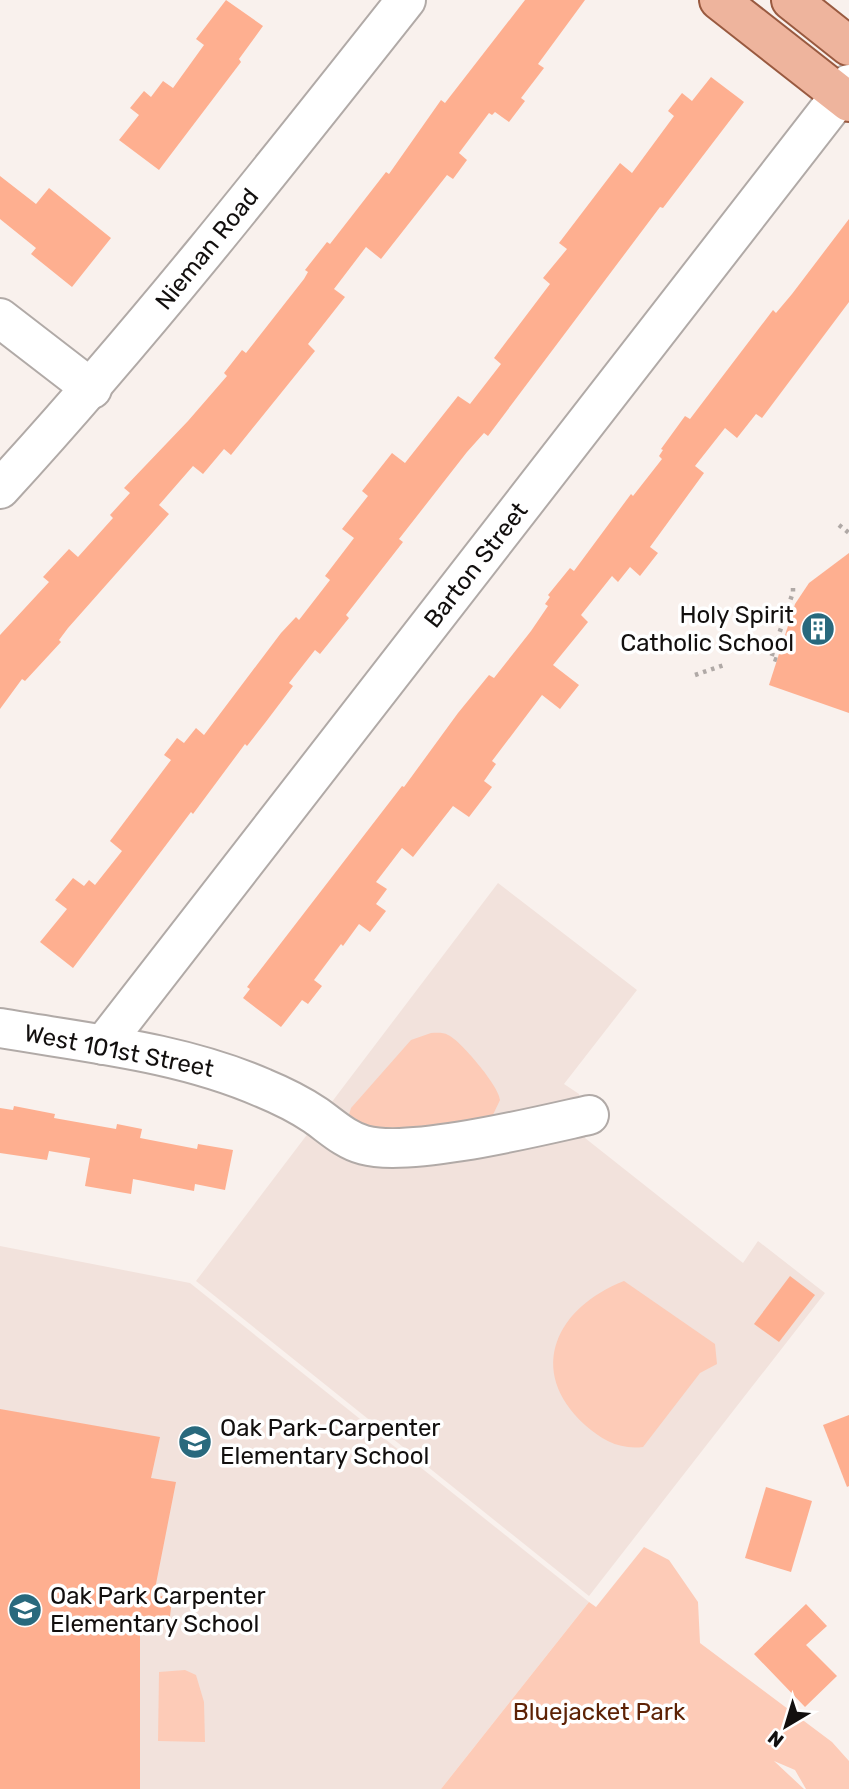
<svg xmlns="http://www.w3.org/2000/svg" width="849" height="1789" font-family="Rubik,sans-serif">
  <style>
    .built { fill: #f2e2dc }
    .green { fill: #fdcbb7 }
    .building { fill: #feaf90 }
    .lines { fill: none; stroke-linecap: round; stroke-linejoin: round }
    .minor-casing { stroke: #b1aaa7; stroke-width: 42 }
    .major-casing { stroke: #995a40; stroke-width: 42 }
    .path { stroke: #b0a9a6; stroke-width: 4.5; stroke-dasharray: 3.5 5; stroke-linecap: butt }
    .minor { stroke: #fff; stroke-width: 38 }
    .major { stroke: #eeb49d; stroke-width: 38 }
    .labels { text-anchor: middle; stroke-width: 7; stroke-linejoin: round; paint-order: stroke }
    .street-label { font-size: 24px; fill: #120f0e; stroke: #fff }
    .poi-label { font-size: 24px; fill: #120f0e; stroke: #fff; text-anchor: start }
    .park-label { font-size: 24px; fill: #5d2205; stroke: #fff }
  </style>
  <rect width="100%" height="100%" fill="#f9f1ed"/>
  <g class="built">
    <path d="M498,883L637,990L564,1084L579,1094L585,1138L743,1263L758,1241L825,1293L589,1596L196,1281Z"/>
    <path d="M0,1246L190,1283L589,1602L441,1789H0Z"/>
  </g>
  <g class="green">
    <path d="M431,1033C436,1033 443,1032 448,1035C459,1039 500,1087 500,1100L491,1119L394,1133L347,1121L351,1108L411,1040Z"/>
    <path d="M624,1281L715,1344L717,1364L700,1373L643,1447C620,1450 602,1440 585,1425C525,1370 557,1307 624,1281Z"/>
    <path d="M644,1547L669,1560L698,1602L700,1643L832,1742L849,1761V1789H806L795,1770L774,1761L804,1789H441L589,1602L596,1607Z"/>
    <path d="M185,1670L196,1675L204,1702L205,1742L158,1741L159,1672Z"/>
  </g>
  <g class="building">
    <path d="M226,0L263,26L239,59L241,62L159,170L119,140L139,115L130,108L144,91L151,97L163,81L173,88L204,45L196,39Z"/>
    <path d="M525,0H585L538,64L544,68L521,98L525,101L509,122L495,112L492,115L489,113L459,153L467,160L453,179L447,175L381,259L366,247L334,289L345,297L308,344L315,351L231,455L224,449L203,474L193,466L159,505L169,514L68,628L59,640L61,642L25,681L22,679L0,709V635L49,582L43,577L69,549L78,557L113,518L110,515L130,493L124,488L188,421L227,376L224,373L242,350L246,353L304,279L308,272L305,270L327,242L330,244L386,172L389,174L441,100L445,103Z"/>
    <path d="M711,77L744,102L663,208L660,207L488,436L484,433L467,452L399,539L403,542L346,615L349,618L320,654L315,650L289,683L293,686L265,723L247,746L245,744L193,814L191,812L73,968L40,942L67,909L55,900L73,878L84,886L89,880L95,885L122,851L110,841L171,760L164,755L177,738L184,743L196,728L204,735L281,633L296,617L299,620L330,580L325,576L354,538L342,529L368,496L362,491L392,453L405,463L458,396L470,404L501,364L494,358L550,284L543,278L567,249L559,243L620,163L632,173L674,116L668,111L682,93L692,101Z"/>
    <path d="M0,176L36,204L49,188L111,238L72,287L31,254L36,248L0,219Z"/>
    <path d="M849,219V302L762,418L756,414L737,438L725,428L695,466L704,473L650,547L658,553L640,576L630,567L618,582L612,576L581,615L588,622L553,665L579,685L560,709L542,695L492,761L496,764L484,781L492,787L469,817L453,806L413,857L402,848L376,882L387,889L376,904L386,911L370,932L359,924L343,946L341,944L314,980L322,986L308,1004L302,1000L281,1027L243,998L250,989L247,987L402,786L404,787L458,713L489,675L494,678L531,631L548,606L545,604L550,597L548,595L570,568L574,571L631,494L633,496L662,459L659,456L663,450L661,449L685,416L690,419L773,310L776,313L792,294Z"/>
    <path d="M849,553V713L769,685L795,604L809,583Z"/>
    <path d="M14,1106L55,1114L54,1118L116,1129L117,1124L142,1129L140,1138L197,1149L198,1144L233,1150L225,1190L195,1184L194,1191L133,1179L131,1194L85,1186L90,1158L49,1151L47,1160L0,1153V1108L13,1110Z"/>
    <path d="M790,1276L815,1295L779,1342L754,1324Z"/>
    <path d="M0,1409L160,1437L151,1478L176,1482L154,1594L172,1599L169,1625L140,1622V1789H0Z"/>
    <path d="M849,1415V1486L847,1487L823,1425Z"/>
    <path d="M766,1487L812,1501L791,1572L745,1558Z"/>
    <path d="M806,1604L827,1626L806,1645L837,1676L805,1707L754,1654Z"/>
  </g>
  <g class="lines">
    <g class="minor-casing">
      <g id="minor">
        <path d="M0,318L92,389"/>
        <path d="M0,489C143,333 274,167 406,0"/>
        <path d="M0,1028C88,1043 181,1052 263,1088C280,1095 300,1105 315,1115C331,1126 345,1140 364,1145C410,1158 539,1126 589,1115"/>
        <path d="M103,1045L849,84"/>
      </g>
    </g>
    <g class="major-casing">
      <g id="major">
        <path d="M719,0L849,102"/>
        <path d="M791,0L849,46"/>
      </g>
    </g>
    <g class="path">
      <path d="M839,525L849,533"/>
      <path d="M777,660L771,658L793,592V583"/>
      <path d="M695,675L727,664"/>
    </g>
    <use href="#minor" class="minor"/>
    <use href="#major" class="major"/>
  </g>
  <defs>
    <g id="building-disc" transform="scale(1.75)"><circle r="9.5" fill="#29697d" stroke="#fff"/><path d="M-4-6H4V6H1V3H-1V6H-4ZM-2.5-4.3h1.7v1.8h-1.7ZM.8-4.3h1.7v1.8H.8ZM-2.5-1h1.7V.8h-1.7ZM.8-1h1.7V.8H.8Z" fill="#fff"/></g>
    <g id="school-disc" transform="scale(1.75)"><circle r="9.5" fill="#29697d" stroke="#fff"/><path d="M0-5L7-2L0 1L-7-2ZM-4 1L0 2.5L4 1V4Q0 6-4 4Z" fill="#fff"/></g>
  </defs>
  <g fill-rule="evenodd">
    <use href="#building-disc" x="818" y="629"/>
    <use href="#school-disc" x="195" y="1442"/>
    <use href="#school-disc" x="25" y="1610"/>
  </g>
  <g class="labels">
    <g class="street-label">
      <text transform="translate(207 249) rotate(-51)" y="8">Nieman Road</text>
      <text transform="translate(476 565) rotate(-52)" y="8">Barton Street</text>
      <text transform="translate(119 1051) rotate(11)" y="8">West 101st Street</text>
    </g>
    <g class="poi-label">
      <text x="794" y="623" text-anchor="end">Holy Spirit<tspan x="794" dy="28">Catholic School</tspan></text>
      <text x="220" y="1436">Oak Park-Carpenter<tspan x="220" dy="28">Elementary School</tspan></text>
      <text x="50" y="1604">Oak Park Carpenter<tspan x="50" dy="28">Elementary School</tspan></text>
    </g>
    <g class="park-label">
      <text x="599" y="1720">Bluejacket Park</text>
    </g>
  </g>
  <g transform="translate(786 1726) rotate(218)" stroke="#ffffff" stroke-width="5" paint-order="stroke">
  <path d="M0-5L12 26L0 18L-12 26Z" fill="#120f0e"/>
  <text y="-10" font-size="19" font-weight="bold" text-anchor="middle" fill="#120f0e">N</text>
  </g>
</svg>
